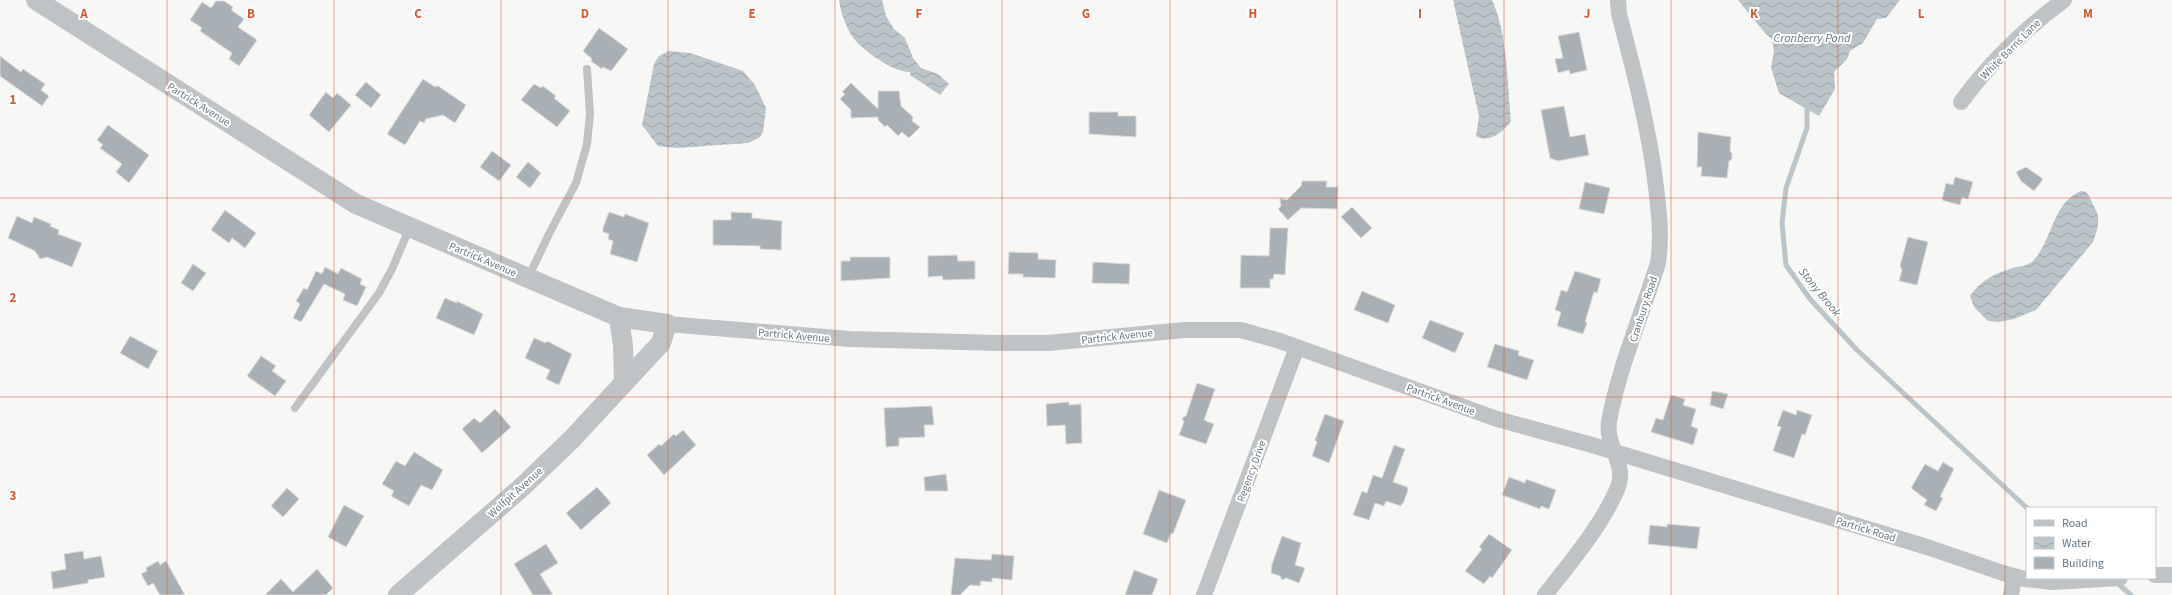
<svg xmlns="http://www.w3.org/2000/svg" width="2172" height="595" font-family="'Source Sans 3',sans-serif">
  <style>
    .water { fill: url(#water-waves) }
    .lines { fill: none; stroke-linecap: round; stroke-linejoin: round }
    .stream { stroke: #bbc4c9; stroke-width: 5 }
    .building { fill: #a9b0b5; stroke: #d9d9d7 }
    .service { stroke: #bfc3c6; stroke-width: 8 }
    .minor { stroke: #bfc3c6; stroke-width: 16 }
    .tertiary { stroke: #bfc3c6; stroke-width: 20 }
    .grid { fill: none; stroke: #d55b38; stroke-width: 1; stroke-opacity: 0.55 }
    .labels { text-anchor: middle; stroke-width: 4; stroke-linejoin: round; paint-order: stroke }
    .street-label { font-size: 11px; fill: #697883; stroke: #fff }
    .water-label { font-size: 12px; font-style: italic; fill: #65787f; stroke: #fff }
    .grid-label { font-size: 13px; text-anchor: middle; font-weight: bold; fill: #d55b38; stroke: #fff; stroke-width: 4; stroke-linejoin: round; paint-order: stroke }
  </style>
  <defs>
    <pattern id="water-waves" width="16" height="10" patternUnits="userSpaceOnUse"><rect width="16" height="10" fill="#bbc4c9"/><path d="M0 5q4-4 8 0t8 0" fill="none" stroke="#9ca4a9"/></pattern>
  </defs>
  <rect width="100%" height="100%" fill="#f7f7f5"/>
  <g class="water">
    <path d="M839,0H882L886,16L894,29L905,38L913,58L921,68L938,74L949,84L940,95L910,75V72C895,73 864,51 855,40C846,28 841,14 839,0Z"/>
    <path d="M1453,0H1492C1508,35 1507,83 1511,121C1504,132 1488,144 1476,136L1479,116Z"/>
    <path d="M1738,0H1900L1886,18L1877,19L1863,43L1850,51L1847,59L1834,72L1835,89L1819,116L1779,93L1771,68L1774,51L1772,39L1765,33Z"/>
    <path d="M669,51L690,53L743,71L755,85L766,108L763,132L759,138L748,143L677,148L658,146L642,125L654,64L659,56Z"/>
    <path d="M2081,191L2086,192L2089,196L2098,215V227L2093,242L2036,310L2014,319L1999,322L1988,321L1974,307L1970,296C1980,281 1995,273 2013,268C2020,266 2027,266 2033,261C2053,240 2052,203 2081,191Z"/>
  </g>
  <g class="lines">
    <g class="stream">
      <path d="M1807,103V128L1786,188L1782,223L1786,265L1810,299L1857,350L2027,508"/>
      <path d="M2116,582L2131,595"/>
    </g>
  </g>
  <g class="building">
    <path d="M216,1H224L233,7L231,10L244,19L238,27L257,40L239,66L229,59L232,53L200,31L202,28L190,20L202,2L211,8Z"/>
    <path d="M599,28L628,49L611,71L603,67L602,69L591,61L592,59L583,51Z"/>
    <path d="M1579,32L1587,70L1570,74L1569,70L1558,73L1555,59L1563,58L1558,36Z"/>
    <path d="M0,56L21,72L23,69L45,84L41,90L49,96L42,106L0,76Z"/>
    <path d="M423,79L435,87L438,86L466,105L455,123L443,115L426,119L424,123L420,121L405,145L387,134Z"/>
    <path d="M366,82L381,95L371,108L355,95Z"/>
    <path d="M851,83L878,109V91H899L901,106L913,117L912,121L920,127L909,138L902,132L898,136L887,125L885,127L878,120V117L851,118V110L840,99L845,94L842,92Z"/>
    <path d="M534,84L541,88L543,86L556,96L554,98L570,111L557,127L521,100Z"/>
    <path d="M326,92L333,98L337,93L351,105L329,132L309,115Z"/>
    <path d="M1564,106L1570,137L1585,134L1589,155L1558,161L1550,158L1541,110Z"/>
    <path d="M1089,112H1118V116H1136V137L1089,134Z"/>
    <path d="M108,125L149,155L129,183L116,172L122,164L100,148L103,145L97,140Z"/>
    <path d="M1698,132L1731,137L1730,151L1732,154V159L1729,161L1727,178L1701,176L1702,167H1697Z"/>
    <path d="M492,151L511,165L499,181L480,167Z"/>
    <path d="M528,162L541,173L530,188L516,177Z"/>
    <path d="M2026,167L2043,179L2034,191L2021,181L2016,172Z"/>
    <path d="M1955,177L1973,182L1968,199L1962,197L1960,205L1942,200L1946,183L1953,185Z"/>
    <path d="M1302,181H1327L1326,187H1338L1337,209L1301,208L1288,220L1278,209L1281,206L1280,198L1287,200L1301,186Z"/>
    <path d="M1585,182L1610,188L1604,214L1579,209Z"/>
    <path d="M1352,207L1372,228L1361,238L1341,217Z"/>
    <path d="M225,210L256,233L245,248L232,238L229,243L211,230Z"/>
    <path d="M609,212L624,217L625,214L649,223L637,262L610,254L613,241L608,239L609,234L603,232V228Z"/>
    <path d="M731,212L752,213V218L782,221L781,250L760,249V246L713,245V220H731Z"/>
    <path d="M17,216L32,223L34,217L51,224L50,226L59,230L58,234L82,243L72,267L47,257L40,259L35,251L8,238Z"/>
    <path d="M1270,228H1288L1285,275L1274,274L1273,279H1270V288H1240L1241,255L1269,256Z"/>
    <path d="M1908,237L1928,242L1917,285L1899,281L1902,270L1900,266Z"/>
    <path d="M1009,252L1038,253V259L1056,260L1055,278L1023,277V274H1008Z"/>
    <path d="M957,255L958,261H975V279L943,280L942,276L928,277V256Z"/>
    <path d="M850,257H890V278L841,281V261H850Z"/>
    <path d="M1093,262L1130,264L1129,284L1092,283Z"/>
    <path d="M193,264L206,273L193,291L181,283Z"/>
    <path d="M325,267L338,274L341,268L362,279L360,284L366,287L357,306L343,300L345,294L324,284L301,322L293,318L300,304L296,301L304,288L307,290L316,271L322,274Z"/>
    <path d="M1575,271L1601,279L1597,293L1594,292L1585,322L1587,323L1583,334L1557,326L1561,312L1555,310L1561,290L1567,292Z"/>
    <path d="M1362,291L1395,305L1388,323L1354,310Z"/>
    <path d="M445,298L457,303V301L483,314L474,335L436,318Z"/>
    <path d="M1430,320L1464,333L1455,353L1422,338Z"/>
    <path d="M130,336L158,351L148,369L120,353Z"/>
    <path d="M534,338L546,343L547,341L572,354L559,385L546,379L550,370L525,358Z"/>
    <path d="M1495,344L1519,351L1518,355L1534,360L1527,380L1487,367Z"/>
    <path d="M261,356L276,366L272,371L286,381L275,396L247,376Z"/>
    <path d="M1197,383L1215,389L1204,420L1214,424L1206,444L1179,435L1184,422L1182,418L1186,416Z"/>
    <path d="M1712,391L1728,394L1723,409L1710,405Z"/>
    <path d="M1671,395L1685,399L1683,405L1696,409L1691,426L1698,429L1693,445L1651,432L1656,418L1663,420Z"/>
    <path d="M1069,402V405L1081,404L1082,443L1066,444L1065,425L1047,426L1046,404Z"/>
    <path d="M932,406L934,425H924L925,437L899,438V446L886,447L884,408Z"/>
    <path d="M495,409L511,427L482,453L462,429L474,418L480,423Z"/>
    <path d="M1783,410L1796,415L1797,410L1812,415L1805,435L1802,434L1794,458L1773,451L1781,427L1777,426Z"/>
    <path d="M1325,414L1344,421L1329,463L1312,456L1317,442L1315,440Z"/>
    <path d="M683,430L696,445L664,475L647,455L659,444L661,446L674,434L676,436Z"/>
    <path d="M1394,445L1405,449L1393,482L1407,487L1408,490L1403,504L1402,503L1401,506L1386,501L1384,506L1375,503L1369,520L1353,515L1362,491L1367,493L1373,475L1382,478Z"/>
    <path d="M414,452L443,470L432,490L421,485L409,506L391,496L394,491L382,484L396,461L405,466Z"/>
    <path d="M1943,462L1954,469L1940,497L1943,498L1936,511L1924,505L1927,500L1911,488L1925,464L1938,471Z"/>
    <path d="M946,474L948,491H925L924,477Z"/>
    <path d="M1509,477L1525,483L1526,479L1556,490L1549,509L1541,506L1540,509L1502,495Z"/>
    <path d="M597,487L611,503L581,530L566,513Z"/>
    <path d="M287,488L299,499L283,517L271,506Z"/>
    <path d="M1159,490L1186,500L1173,534L1171,533L1167,543L1143,534Z"/>
    <path d="M344,505L364,516L346,547L328,537Z"/>
    <path d="M1667,524L1700,527L1697,549L1648,544L1650,525L1667,527Z"/>
    <path d="M1489,534L1512,550L1492,578L1490,576L1484,584L1465,571L1482,549L1479,547Z"/>
    <path d="M1282,536L1301,543L1295,565L1305,568L1299,583L1286,578L1282,580L1280,576L1271,573L1272,564Z"/>
    <path d="M546,544L558,563L540,574L553,595H533L514,564Z"/>
    <path d="M83,551L84,559L101,556L105,577L88,580V583L53,589L51,572L66,569L64,554Z"/>
    <path d="M992,554L1014,556L1012,580L992,578V582L981,581L980,586L970,585L960,595H951L955,558L991,560Z"/>
    <path d="M158,561L160,565L166,561L185,595H160L153,583L148,586L141,574L147,571L146,568Z"/>
    <path d="M317,569L333,588L326,595H265L281,579L293,592Z"/>
    <path d="M1134,570L1158,579L1152,595H1125Z"/>
  </g>
  <g class="lines">
    <g class="service">
      <path d="M528,278L550,232L576,183L587,144L590,114L587,69"/>
      <path d="M295,408L379,293L392,269L410,227"/>
    </g>
    <g class="minor">
      <path d="M1961,102C1989,64 2026,28 2064,0"/>
      <path d="M667,324L850,339L998,343H1048L1184,330H1241L1280,341L1497,419L1592,445L1927,547L2003,573L2025,579L2053,582L2120,578"/>
      <path d="M2155,575H2172"/>
      <path d="M1204,595L1297,347"/>
      <path d="M1545,595C1570,563 1603,524 1618,487C1627,464 1605,445 1609,422C1618,370 1642,314 1658,263C1662,237 1659,213 1656,187C1649,128 1634,71 1619,14L1618,0"/>
      <path d="M2011,595L2014,577"/>
    </g>
    <g class="tertiary">
      <path d="M36,0L356,204L619,317L667,324L661,343L572,439L522,487L398,595"/>
      <path d="M619,317L623,346L624,382"/>
    </g>
  </g>
  <path class="grid" d="M167,0V595M334,0V595M501,0V595M668,0V595M835,0V595M1002,0V595M1170,0V595M1337,0V595M1504,0V595M1671,0V595M1838,0V595M2005,0V595M0,198H2172M0,397H2172"/>
  <g class="labels">
    <g class="street-label">
      <text transform="translate(2010 49) rotate(-45)" y="4">White Barns Lane</text>
      <text transform="translate(199 104) rotate(32)" y="4">Partrick Avenue</text>
      <text transform="translate(483 259) rotate(23)" y="4">Partrick Avenue</text>
      <text transform="translate(1643 309) rotate(-72)" y="4">Cranbury Road</text>
      <text transform="translate(794 335) rotate(5)" y="4">Partrick Avenue</text>
      <text transform="translate(1117 336) rotate(-6)" y="4">Partrick Avenue</text>
      <text transform="translate(1441 399) rotate(20)" y="4">Partrick Avenue</text>
      <text transform="translate(1251 471) rotate(-70)" y="4">Regency Drive</text>
      <text transform="translate(515 492) rotate(-42)" y="4">Wolfpit Avenue</text>
      <text transform="translate(1866 529) rotate(17)" y="4">Partrick Road</text>
    </g>
    <g class="water-label">
      <text x="1812" y="42">Cranberry Pond</text>
      <text transform="translate(1820 292) rotate(51)" y="4">Stony Brook</text>
    </g>
  </g>
  <g class="grid-label">
    <text x="84" y="18">A</text>
    <text x="251" y="18">B</text>
    <text x="418" y="18">C</text>
    <text x="585" y="18">D</text>
    <text x="752" y="18">E</text>
    <text x="919" y="18">F</text>
    <text x="1086" y="18">G</text>
    <text x="1253" y="18">H</text>
    <text x="1420" y="18">I</text>
    <text x="1587" y="18">J</text>
    <text x="1754" y="18">K</text>
    <text x="1921" y="18">L</text>
    <text x="2088" y="18">M</text>
    <text x="13" y="104">1</text>
    <text x="13" y="302">2</text>
    <text x="13" y="500">3</text>
  </g>
  <rect x="2026" y="507" width="130" height="72" fill="#ffffff" stroke="#c3c9cd"/>
  <rect x="2034" y="520" width="20" height="6" fill="#bfc3c6" stroke="#c3c9cd"/>
  <text x="2062" y="527" font-size="12" fill="#697883">Road</text>
  <rect x="2034" y="537" width="20" height="12" fill="url(#water-waves)" stroke="#c3c9cd"/>
  <text x="2062" y="547" font-size="12" fill="#697883">Water</text>
  <rect x="2034" y="557" width="20" height="12" fill="#a9b0b5" stroke="#c3c9cd"/>
  <text x="2062" y="567" font-size="12" fill="#697883">Building</text>
</svg>
